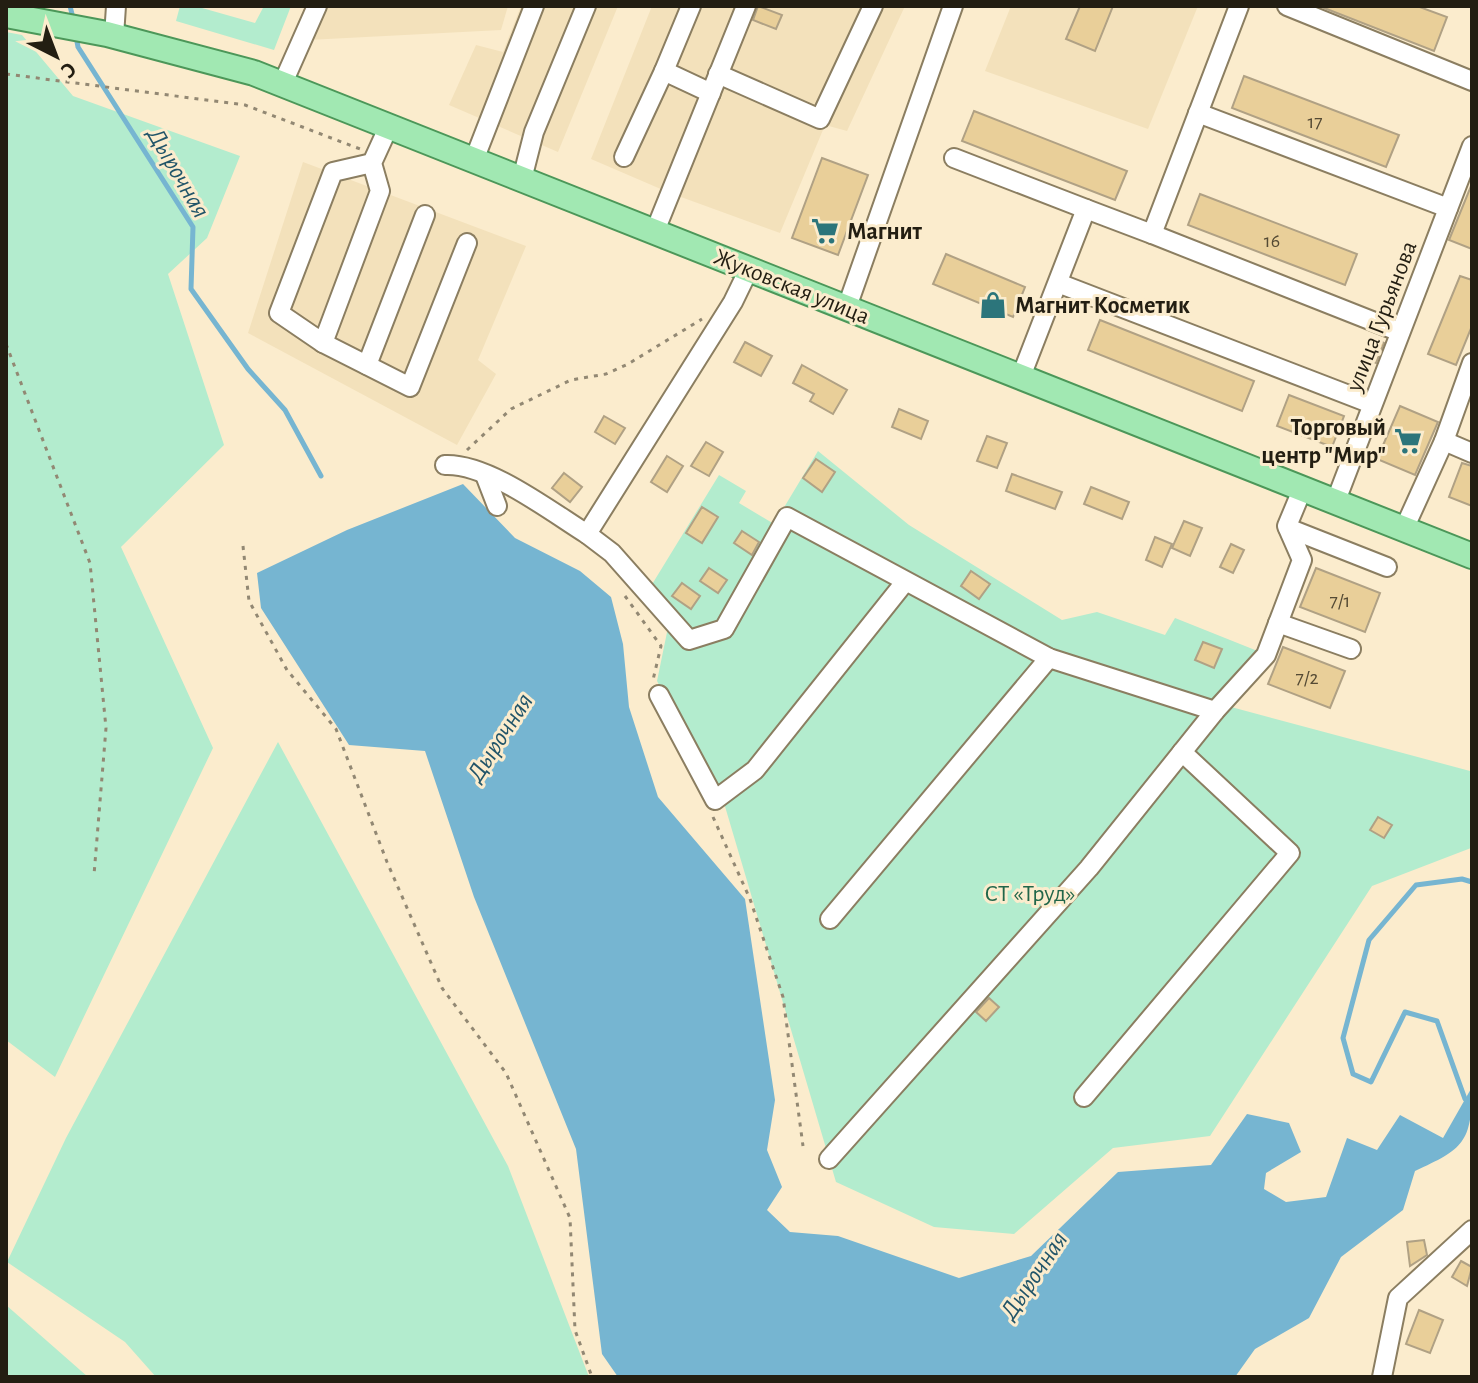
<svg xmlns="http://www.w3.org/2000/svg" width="1478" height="1383" font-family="'Alegreya Sans',sans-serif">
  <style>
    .built { fill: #f3e1bb }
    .green { fill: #b3ecce }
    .water { fill: #76b5d1 }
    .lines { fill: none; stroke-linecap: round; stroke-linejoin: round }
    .stream { stroke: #76b5d1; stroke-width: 5 }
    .building { fill: #e9cf99; stroke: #b0a184; stroke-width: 2 }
    .minor-casing { stroke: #8b7e61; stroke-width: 22 }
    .major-casing { stroke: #4c9759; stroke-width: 28 }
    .path { stroke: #928873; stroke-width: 3; stroke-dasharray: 4 6; stroke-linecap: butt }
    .minor { stroke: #fff; stroke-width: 18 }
    .major { stroke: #a1e8b2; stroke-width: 24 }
    .labels { text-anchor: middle; stroke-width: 6; stroke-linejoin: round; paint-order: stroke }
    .number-label { font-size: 20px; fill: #544a34 }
    .poi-label { font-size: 24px; font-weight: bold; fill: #231e12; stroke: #fbeccd; text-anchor: start }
    .street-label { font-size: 24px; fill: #231e12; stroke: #fbeccd }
    .park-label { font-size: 24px; fill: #216649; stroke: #fbeccd }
    .water-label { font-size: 26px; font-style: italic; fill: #225569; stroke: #fbeccd }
  </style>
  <rect width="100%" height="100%" fill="#fbeccd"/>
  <g class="built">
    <path d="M323,6H508L501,30L308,40Z"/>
    <path d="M521,6H618L558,152L449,105L476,45L503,52Z"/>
    <path d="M652,6H905L847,131L825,125L780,233L670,193L591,159Z"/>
    <path d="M1011,6H1198L1148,129L985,71Z"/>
    <path d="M303,162L526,246L478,360L496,374L457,445L248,333Z"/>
  </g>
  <g class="green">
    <path d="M180,6H195L255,23L264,6H291L274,50L176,21Z"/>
    <path d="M6,32L22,35L73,96L240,156L207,238L168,274L224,445L121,547L213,748L55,1077L6,1040Z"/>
    <path d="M818,451L909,525L1062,620L1097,612L1165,635L1175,618L1260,652L1220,704L1470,771L1471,848L1372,886L1210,1136L1113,1148L1014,1234L934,1227L836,1182L724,803L657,681L672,608L651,586L719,475L746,491L739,503L774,524Z"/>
    <path d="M278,742L508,1166L589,1377H156L125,1342L7,1262L66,1138Z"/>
    <path d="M6,1305L88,1377H6Z"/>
  </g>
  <path class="water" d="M463,484L515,538L580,571L611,597L623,644L629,707L658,797L745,899L775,1100L767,1150L782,1187L767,1210L790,1232L838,1236L959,1278L1031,1256L1118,1172L1211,1165L1247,1114L1289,1123L1301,1152L1266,1173L1264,1189L1286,1202L1326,1197L1347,1138L1377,1150L1400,1115L1443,1138L1472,1087C1472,1143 1463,1149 1415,1171L1403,1210L1341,1257L1309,1318L1255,1349L1235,1377H618L602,1354L576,1149L474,897L425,751L349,745L261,608L257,573L347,530Z"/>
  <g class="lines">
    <g class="stream">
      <path d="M70,6L73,18"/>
      <path d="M76,36L78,47L193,227L191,289L248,369L285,410L321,476"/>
      <path d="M1465,1099L1437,1021L1405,1012L1371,1082L1353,1074L1343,1038L1369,940L1416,885L1462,879L1472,882"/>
    </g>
  </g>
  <g class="building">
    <path d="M758,6L782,15L776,29L753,20Z"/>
    <path d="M1080,6H1113L1095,51L1066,39Z"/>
    <path d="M1319,6H1417L1447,17L1434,51Z"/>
    <path d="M1244,76L1399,135L1386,167L1232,108Z"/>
    <path d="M974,111L1127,171L1115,200L962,141Z"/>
    <path d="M822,158L868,175L838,255L792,238Z"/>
    <path d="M1471,186H1472V249L1449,240Z"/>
    <path d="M1200,194L1357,254L1345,285L1188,225Z"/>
    <path d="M946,254L1025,287L1013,317L933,284Z"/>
    <path d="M1460,276L1472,280V326L1456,365L1428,354Z"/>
    <path d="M1100,320L1254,381L1242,411L1088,350Z"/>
    <path d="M1374,338L1384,343L1376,363L1365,359Z"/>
    <path d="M745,342L772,356L761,376L734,362Z"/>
    <path d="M802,365L847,390L833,414L810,401L814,394L793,383Z"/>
    <path d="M1289,395L1344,416L1332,447L1277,426Z"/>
    <path d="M1400,406L1438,422L1415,475L1377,459Z"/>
    <path d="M899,409L928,421L921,439L892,427Z"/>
    <path d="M604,416L625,428L615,444L595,432Z"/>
    <path d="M987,436L1007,443L997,468L977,461Z"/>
    <path d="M706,442L723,452L709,476L691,466Z"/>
    <path d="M667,456L683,466L667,492L651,482Z"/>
    <path d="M816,459L835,472L822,492L803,478Z"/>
    <path d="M1462,463L1472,466V506L1449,497Z"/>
    <path d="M564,473L582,487L570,502L552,488Z"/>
    <path d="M1012,474L1062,492L1055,509L1006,491Z"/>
    <path d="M1091,487L1129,502L1122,519L1084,504Z"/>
    <path d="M702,507L718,517L702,543L686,533Z"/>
    <path d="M1184,521L1202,528L1190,556L1172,548Z"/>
    <path d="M742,531L759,542L752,555L734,543Z"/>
    <path d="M1155,537L1172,544L1162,567L1146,560Z"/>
    <path d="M1231,544L1244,550L1233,573L1220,567Z"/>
    <path d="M709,568L727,580L718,593L700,581Z"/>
    <path d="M1316,568L1380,593L1365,632L1300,607Z"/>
    <path d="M971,571L990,584L979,599L961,586Z"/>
    <path d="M682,583L700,596L691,609L672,596Z"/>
    <path d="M1203,642L1222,649L1214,668L1195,660Z"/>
    <path d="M1283,647L1345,671L1330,708L1268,684Z"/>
    <path d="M1378,817L1392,825L1384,838L1370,830Z"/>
    <path d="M989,998L999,1007L986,1021L976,1012Z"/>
    <path d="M1424,1240L1427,1255L1410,1266L1407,1242Z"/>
    <path d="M1461,1261L1472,1267L1467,1286L1452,1277Z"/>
    <path d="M1419,1310L1443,1320L1430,1353L1406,1344Z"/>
  </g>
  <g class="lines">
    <g class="minor-casing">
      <g id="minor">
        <path d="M1287,6L1472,81"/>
        <path d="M114,36L116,6"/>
        <path d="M664,71L691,6"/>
        <path d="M718,74L820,119L873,6"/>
        <path d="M282,85L317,6"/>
        <path d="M1198,113L1448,208"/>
        <path d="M624,157L664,71L711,93"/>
        <path d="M954,158L1086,209"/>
        <path d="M474,160L534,6"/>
        <path d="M372,163L333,172L279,313L323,343L380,191L372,163L388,128"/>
        <path d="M522,179L534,132L586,6"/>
        <path d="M655,231L746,6"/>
        <path d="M1152,234L1400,332"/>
        <path d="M749,269L733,302L587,534L612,553L689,640L724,629L787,517L1049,658L1215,711"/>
        <path d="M1058,283L1372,404"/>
        <path d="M847,307L953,6"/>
        <path d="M323,343L410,387L467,243"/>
        <path d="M367,365L425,215"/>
        <path d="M1020,379L1086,209L1152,234L1239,6"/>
        <path d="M1444,441L1472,453"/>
        <path d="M445,465C488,463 550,511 587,534"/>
        <path d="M485,475L497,506"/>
        <path d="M1335,503L1472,146"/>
        <path d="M1288,528L1387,567"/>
        <path d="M1404,529L1444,441L1472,363"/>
        <path d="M1278,623L1351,649"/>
        <path d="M659,695L715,800L755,770L905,582"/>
        <path d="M830,919L1049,658"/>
        <path d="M1084,1097L1290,853L1182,752"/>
        <path d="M829,1159L1089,868L1215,711L1266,655L1302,560L1287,526L1302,490"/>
        <path d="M1382,1377L1398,1298L1472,1230"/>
      </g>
    </g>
    <g class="major-casing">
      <path id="major" d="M6,15L107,34L254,73L1472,556"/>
    </g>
    <g class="path">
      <path d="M6,74L245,105L360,149"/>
      <path d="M6,344L90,563L106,728L94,875"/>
      <path d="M467,450L511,409L571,380L606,374L628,364L702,319"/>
      <path d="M243,546L249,601L287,670L336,729L387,862L442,988L506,1073L570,1218L575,1330L592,1377"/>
      <path d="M625,596L661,646L653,680"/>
      <path d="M713,817L750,899L783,997L803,1146"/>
    </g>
    <use href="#minor" class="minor"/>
    <use href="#major" class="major"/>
  </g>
  <defs>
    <g id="supermarket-bare" transform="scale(2.16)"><path d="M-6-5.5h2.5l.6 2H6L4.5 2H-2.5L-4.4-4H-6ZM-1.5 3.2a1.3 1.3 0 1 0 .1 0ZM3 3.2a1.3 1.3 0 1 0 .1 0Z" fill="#2c757b" stroke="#fbeccd" stroke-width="2.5" paint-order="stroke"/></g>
    <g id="shop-bare" transform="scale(2.16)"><path d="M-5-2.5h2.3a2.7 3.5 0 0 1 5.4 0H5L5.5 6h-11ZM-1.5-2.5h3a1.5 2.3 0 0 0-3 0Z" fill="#2c757b" stroke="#fbeccd" stroke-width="2.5" paint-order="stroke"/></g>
  </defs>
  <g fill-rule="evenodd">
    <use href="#supermarket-bare" x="825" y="231"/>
    <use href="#shop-bare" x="993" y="305"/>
    <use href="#supermarket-bare" x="1408" y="441"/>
  </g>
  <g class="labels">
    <g class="number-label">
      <text x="1315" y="128">17</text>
      <text x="1272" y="247">16</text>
      <text x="1340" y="607">7/1</text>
      <text x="1307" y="684">7/2</text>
    </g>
    <g class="poi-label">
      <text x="847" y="239">Магнит</text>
      <text x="1015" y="313">Магнит Косметик</text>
      <text x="1386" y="435" text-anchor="end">Торговый<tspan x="1386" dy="28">центр "Мир"</tspan></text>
    </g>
    <g class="street-label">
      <text transform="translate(792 286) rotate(22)" y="8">Жуковская улица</text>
      <text transform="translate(1381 316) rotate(-69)" y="8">улица Гурьянова</text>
    </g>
    <g class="park-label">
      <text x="1030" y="901">СТ «Труд»</text>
    </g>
    <g class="water-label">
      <text transform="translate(179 172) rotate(60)" y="9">Дырочная</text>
      <text transform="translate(499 737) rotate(-57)" y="9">Дырочная</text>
      <text transform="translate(1033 1275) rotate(-56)" y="9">Дырочная</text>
    </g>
  </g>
  <rect width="1478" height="1383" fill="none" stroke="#231e12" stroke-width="16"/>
  <g transform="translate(56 56) rotate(138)" stroke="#fbeccd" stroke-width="6" paint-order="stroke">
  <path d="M0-6L14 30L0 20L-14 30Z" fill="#231e12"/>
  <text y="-12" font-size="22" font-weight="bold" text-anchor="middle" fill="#231e12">С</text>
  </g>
</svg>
